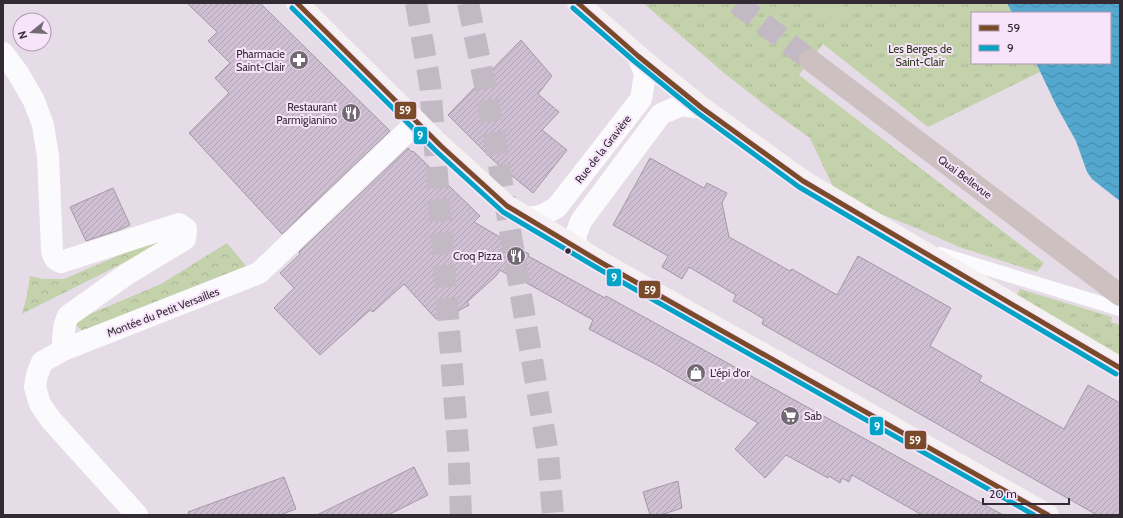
<svg xmlns="http://www.w3.org/2000/svg" width="1123" height="518" font-family="Cabin,sans-serif">
  <style>
    .grass { fill: url(#grass-tufts) }
    .forest { fill: url(#forest-crowns) }
    .pitch { fill: #c4d2ac }
    .water { fill: url(#water-waves) }
    .building { fill: url(#building-hatch); stroke: #a199a3 }
    .lines { fill: none; stroke-linecap: round; stroke-linejoin: round }
    .highway-tunnel { stroke: #c2b9c4; stroke-width: 22; stroke-dasharray: 22 11; stroke-linecap: butt }
    .lane { stroke: #fbfafc; stroke-width: 14 }
    .street { stroke: #fbfafc; stroke-width: 22 }
    .secondary { stroke: #f5f0f2; stroke-width: 22 }
    .highway { stroke: #ccc0c1; stroke-width: 22 }
    .bus-1-casing { stroke: #f7e4fb; stroke-width: 8 }
    .bus-2-casing { stroke: #f7e4fb; stroke-width: 8 }
    .bus-1 { stroke: #7a4b2a; stroke-width: 5 }
    .bus-2 { stroke: #03a3c6; stroke-width: 5 }
    .bus-dot { fill: #332b34; stroke: #f7e4fb; stroke-width: 1.5 }
    .labels { text-anchor: middle; stroke-width: 4; stroke-linejoin: round; paint-order: stroke }
    .park-label { font-size: 11px; fill: #273611; stroke: #f7e4fb }
    .poi-label { font-size: 11px; fill: #332b34; stroke: #f7e4fb; text-anchor: end }
    .street-label { font-size: 11px; fill: #332b34; stroke: #f7e4fb }
    .line-badge { stroke: #f7e4fb; stroke-width: 1.5 }
    .badge-label { font-size: 11px; text-anchor: middle; font-weight: bold; fill: #fff }
  </style>
  <defs>
    <pattern id="grass-tufts" width="24" height="20" patternUnits="userSpaceOnUse"><rect width="24" height="20" fill="#c4d2ac"/><path d="M3 7l-1-3M5 7V3M7 7l1-3M15 17l-1-3M17 17v-4M19 17l1-3" fill="none" stroke="#a9b495"/></pattern>
    <pattern id="forest-crowns" width="20" height="18" patternUnits="userSpaceOnUse"><rect width="20" height="18" fill="#c4d2ac"/><path d="M2 6a3 3 0 1 1 6 0M12 15a3 3 0 1 1 6 0" fill="none" stroke="#a9b495"/></pattern>
    <pattern id="water-waves" width="16" height="10" patternUnits="userSpaceOnUse"><rect width="16" height="10" fill="#54a8ce"/><path d="M0 5q4-4 8 0t8 0" fill="none" stroke="#4689a8"/></pattern>
    <pattern id="building-hatch" width="6" height="6" patternUnits="userSpaceOnUse"><rect width="6" height="6" fill="#cfbfd2"/><path d="M-1 1l2-2M0 6l6-6M5 7l2-2" fill="none" stroke="#b2a4b5"/></pattern>
  </defs>
  <rect width="100%" height="100%" fill="#e6dce8"/>
  <g class="grass">
    <path d="M643,3H1007L1012,13H972V63H1036L1040,72L928,127L823,44L799,75L1044,263L1037,272L959,247L921,230L876,212L835,191L810,138L775,113L724,73Z"/>
    <path d="M1020,289L1112,317L1111,322L1120,325V359L1015,299Z"/>
  </g>
  <g class="forest">
    <path d="M159,238L163,243L22,314L27,295L30,276L43,279H64Z"/>
    <path d="M227,243L246,266L87,329L82,330L76,326V323L78,319L161,284Z"/>
  </g>
  <path class="pitch" d="M813,3H844L840,14L835,19Z"/>
  <path class="water" d="M1007,3H1120V201L1102,187L1092,179L1087,172L1076,141L1057,107L1036,63H1110V13H1012Z"/>
  <g class="building">
    <path d="M187,3H260L390,131L282,234L189,133L229,93L215,78L230,63L208,41L217,32Z"/>
    <path d="M521,40L552,76L538,94L559,112L542,130L567,150L533,193L493,160L448,115Z"/>
    <path d="M408,148L412,152L413,151L480,216L474,222L529,254L528,256L605,298L606,296L1003,515H922L852,475L849,482L842,478L840,483L829,476L828,478L786,455L765,478L735,449L758,423L657,365L589,329L593,320L516,277L513,278L500,270L496,276L467,302L469,305L443,319L441,317L436,319L404,284L373,312L370,310L320,355L274,308L294,288L280,273L300,254L299,252Z"/>
    <path d="M650,158L704,188L707,183L727,193L722,203L729,237L790,271L792,269L837,295L858,256L951,308L930,346L982,376L979,381L1064,429L1088,385L1120,403V515H1097L762,324L764,319L733,301L736,295L689,267L682,279L662,267L668,256L613,225Z"/>
    <path d="M113,188L130,225L119,230L86,241L70,207Z"/>
    <path d="M414,467L428,495L388,515H317Z"/>
    <path d="M284,477L296,509L280,515H189L188,512Z"/>
    <path d="M678,481L682,508L661,515H650L643,492Z"/>
  </g>
  <g class="lines">
    <g class="highway-tunnel">
      <path d="M416,3L430,84L458,446L461,515"/>
      <path d="M468,3L487,95L548,454L553,515"/>
      <path d="M737,3L810,60"/>
    </g>
    <path class="lane" d="M940,254L1120,309"/>
    <g class="street">
      <path d="M3,53L18,73L34,101L43,125L48,156L52,251C53,257 55,260 61,262L179,224L186,229L185,239L127,274L68,316C63,327 63,338 63,350"/>
      <path d="M526,218L542,216L557,207L641,99L645,74L638,56"/>
      <path d="M578,249L575,237L581,221L661,114L682,105L702,108"/>
      <path d="M137,515L51,420L40,404L35,387L37,375L42,362L63,350L259,273L417,122"/>
    </g>
    <g class="secondary">
      <path d="M297,3L441,146L507,206L602,263L1048,515"/>
      <path d="M578,3L638,56L702,108L803,181L1120,368"/>
    </g>
    <path class="highway" d="M810,60L1120,295"/>
    <g class="bus-1-casing">
      <g id="bus-1">
        <path d="M297,3L441,146L507,206L602,263L1048,515"/>
        <path d="M578,3L638,56L702,108L803,181L1120,368"/>
      </g>
    </g>
    <g class="bus-2-casing">
      <g id="bus-2">
        <path d="M292,8L436,151L503,212L599,269L1034,515"/>
        <path d="M573,8L634,61L698,113L799,187L1116,374"/>
      </g>
    </g>
    <use href="#bus-1" class="bus-1"/>
    <use href="#bus-2" class="bus-2"/>
  </g>
  <defs>
    <g id="pharmacy-disc" transform="scale(1)"><circle r="9.5" fill="#726973" stroke="#f7e4fb"/><path d="M-2-6h4v4h4v4h-4v4h-4v-4h-4v-4h4Z" fill="#fff"/></g>
    <g id="restaurant-disc" transform="scale(1)"><circle r="9.5" fill="#726973" stroke="#f7e4fb"/><path d="M-5-6h1v4h1v-4h1v4h1v-4h1v5L-1.5 .5V6h-2V.5L-5-1ZM5-6V6H3V1.5H1.5Q1.5-4 5-6Z" fill="#fff"/></g>
    <g id="shop-disc" transform="scale(1)"><circle r="9.5" fill="#726973" stroke="#f7e4fb"/><path d="M-5-2.5h2.3a2.7 3.5 0 0 1 5.4 0H5L5.5 6h-11ZM-1.5-2.5h3a1.5 2.3 0 0 0-3 0Z" fill="#fff"/></g>
    <g id="supermarket-disc" transform="scale(1)"><circle r="9.5" fill="#726973" stroke="#f7e4fb"/><path d="M-6-5.5h2.5l.6 2H6L4.5 2H-2.5L-4.4-4H-6ZM-1.5 3.2a1.3 1.3 0 1 0 .1 0ZM3 3.2a1.3 1.3 0 1 0 .1 0Z" fill="#fff"/></g>
  </defs>
  <g fill-rule="evenodd">
    <use href="#pharmacy-disc" x="299" y="60"/>
    <use href="#restaurant-disc" x="351" y="113"/>
    <use href="#restaurant-disc" x="516" y="256"/>
    <use href="#shop-disc" x="696" y="373"/>
    <use href="#supermarket-disc" x="790" y="416"/>
  </g>
  <circle class="bus-dot" cx="568" cy="251" r="3.5"/>
  <g class="labels">
    <g class="park-label">
      <text x="920" y="53">Les Berges de<tspan x="920" dy="13">Saint-Clair</tspan></text>
    </g>
    <g class="poi-label">
      <text x="285" y="58">Pharmacie<tspan x="285" dy="13">Saint-Clair</tspan></text>
      <text x="337" y="111">Restaurant<tspan x="337" dy="13">Parmigianino</tspan></text>
      <text x="502" y="260">Croq Pizza</text>
      <text x="710" y="377" text-anchor="start">L'épi d'or</text>
      <text x="804" y="420" text-anchor="start">Sab</text>
    </g>
    <g class="street-label">
      <text transform="translate(603 149) rotate(-52)" y="4">Rue de la Gravière</text>
      <text transform="translate(965 177) rotate(37)" y="4">Quai Bellevue</text>
      <text transform="translate(163 312) rotate(-21)" y="4">Montée du Petit Versailles</text>
    </g>
  </g>
  <g class="line-badge">
    <rect x="394" y="101" width="23" height="19" rx="4" fill="#7a4b2a"/>
    <rect x="413" y="126" width="15" height="19" rx="4" fill="#03a3c6"/>
    <rect x="606" y="268" width="16" height="19" rx="4" fill="#03a3c6"/>
    <rect x="638" y="280" width="23" height="19" rx="4" fill="#7a4b2a"/>
    <rect x="869" y="416" width="15" height="20" rx="4" fill="#03a3c6"/>
    <rect x="904" y="430" width="23" height="20" rx="4" fill="#7a4b2a"/>
  </g>
  <g class="badge-label">
    <text x="405" y="114">59</text>
    <text x="420" y="139">9</text>
    <text x="614" y="281">9</text>
    <text x="650" y="294">59</text>
    <text x="877" y="430">9</text>
    <text x="915" y="444">59</text>
  </g>
  <rect width="1123" height="518" fill="none" stroke="#332b34" stroke-width="8"/>
  <rect x="971" y="12" width="140" height="52" fill="#f7e4fb" stroke="#a99aab"/>
  <rect x="979" y="25" width="20" height="6" fill="#7a4b2a" stroke="#a99aab"/>
  <text x="1007" y="32" font-size="12" fill="#332b34">59</text>
  <rect x="979" y="45" width="20" height="6" fill="#03a3c6" stroke="#a99aab"/>
  <text x="1007" y="52" font-size="12" fill="#332b34">9</text>
  <g transform="translate(32 32) rotate(252)"><circle r="19" fill="#f7e4fb" stroke="#a99aab"/>
  <path d="M0-3L7 15L0 10L-7 15Z" fill="#726973"/>
  <text y="-6" font-size="11" font-weight="bold" text-anchor="middle" fill="#332b34">N</text>
  </g>
  <path d="M983 498v6h86v-6" fill="none" stroke="#332b34" stroke-width="2"/>
  <text x="989" y="498" font-size="12" fill="#332b34" stroke="#f7e4fb" stroke-width="3" paint-order="stroke">20 m</text>
</svg>
